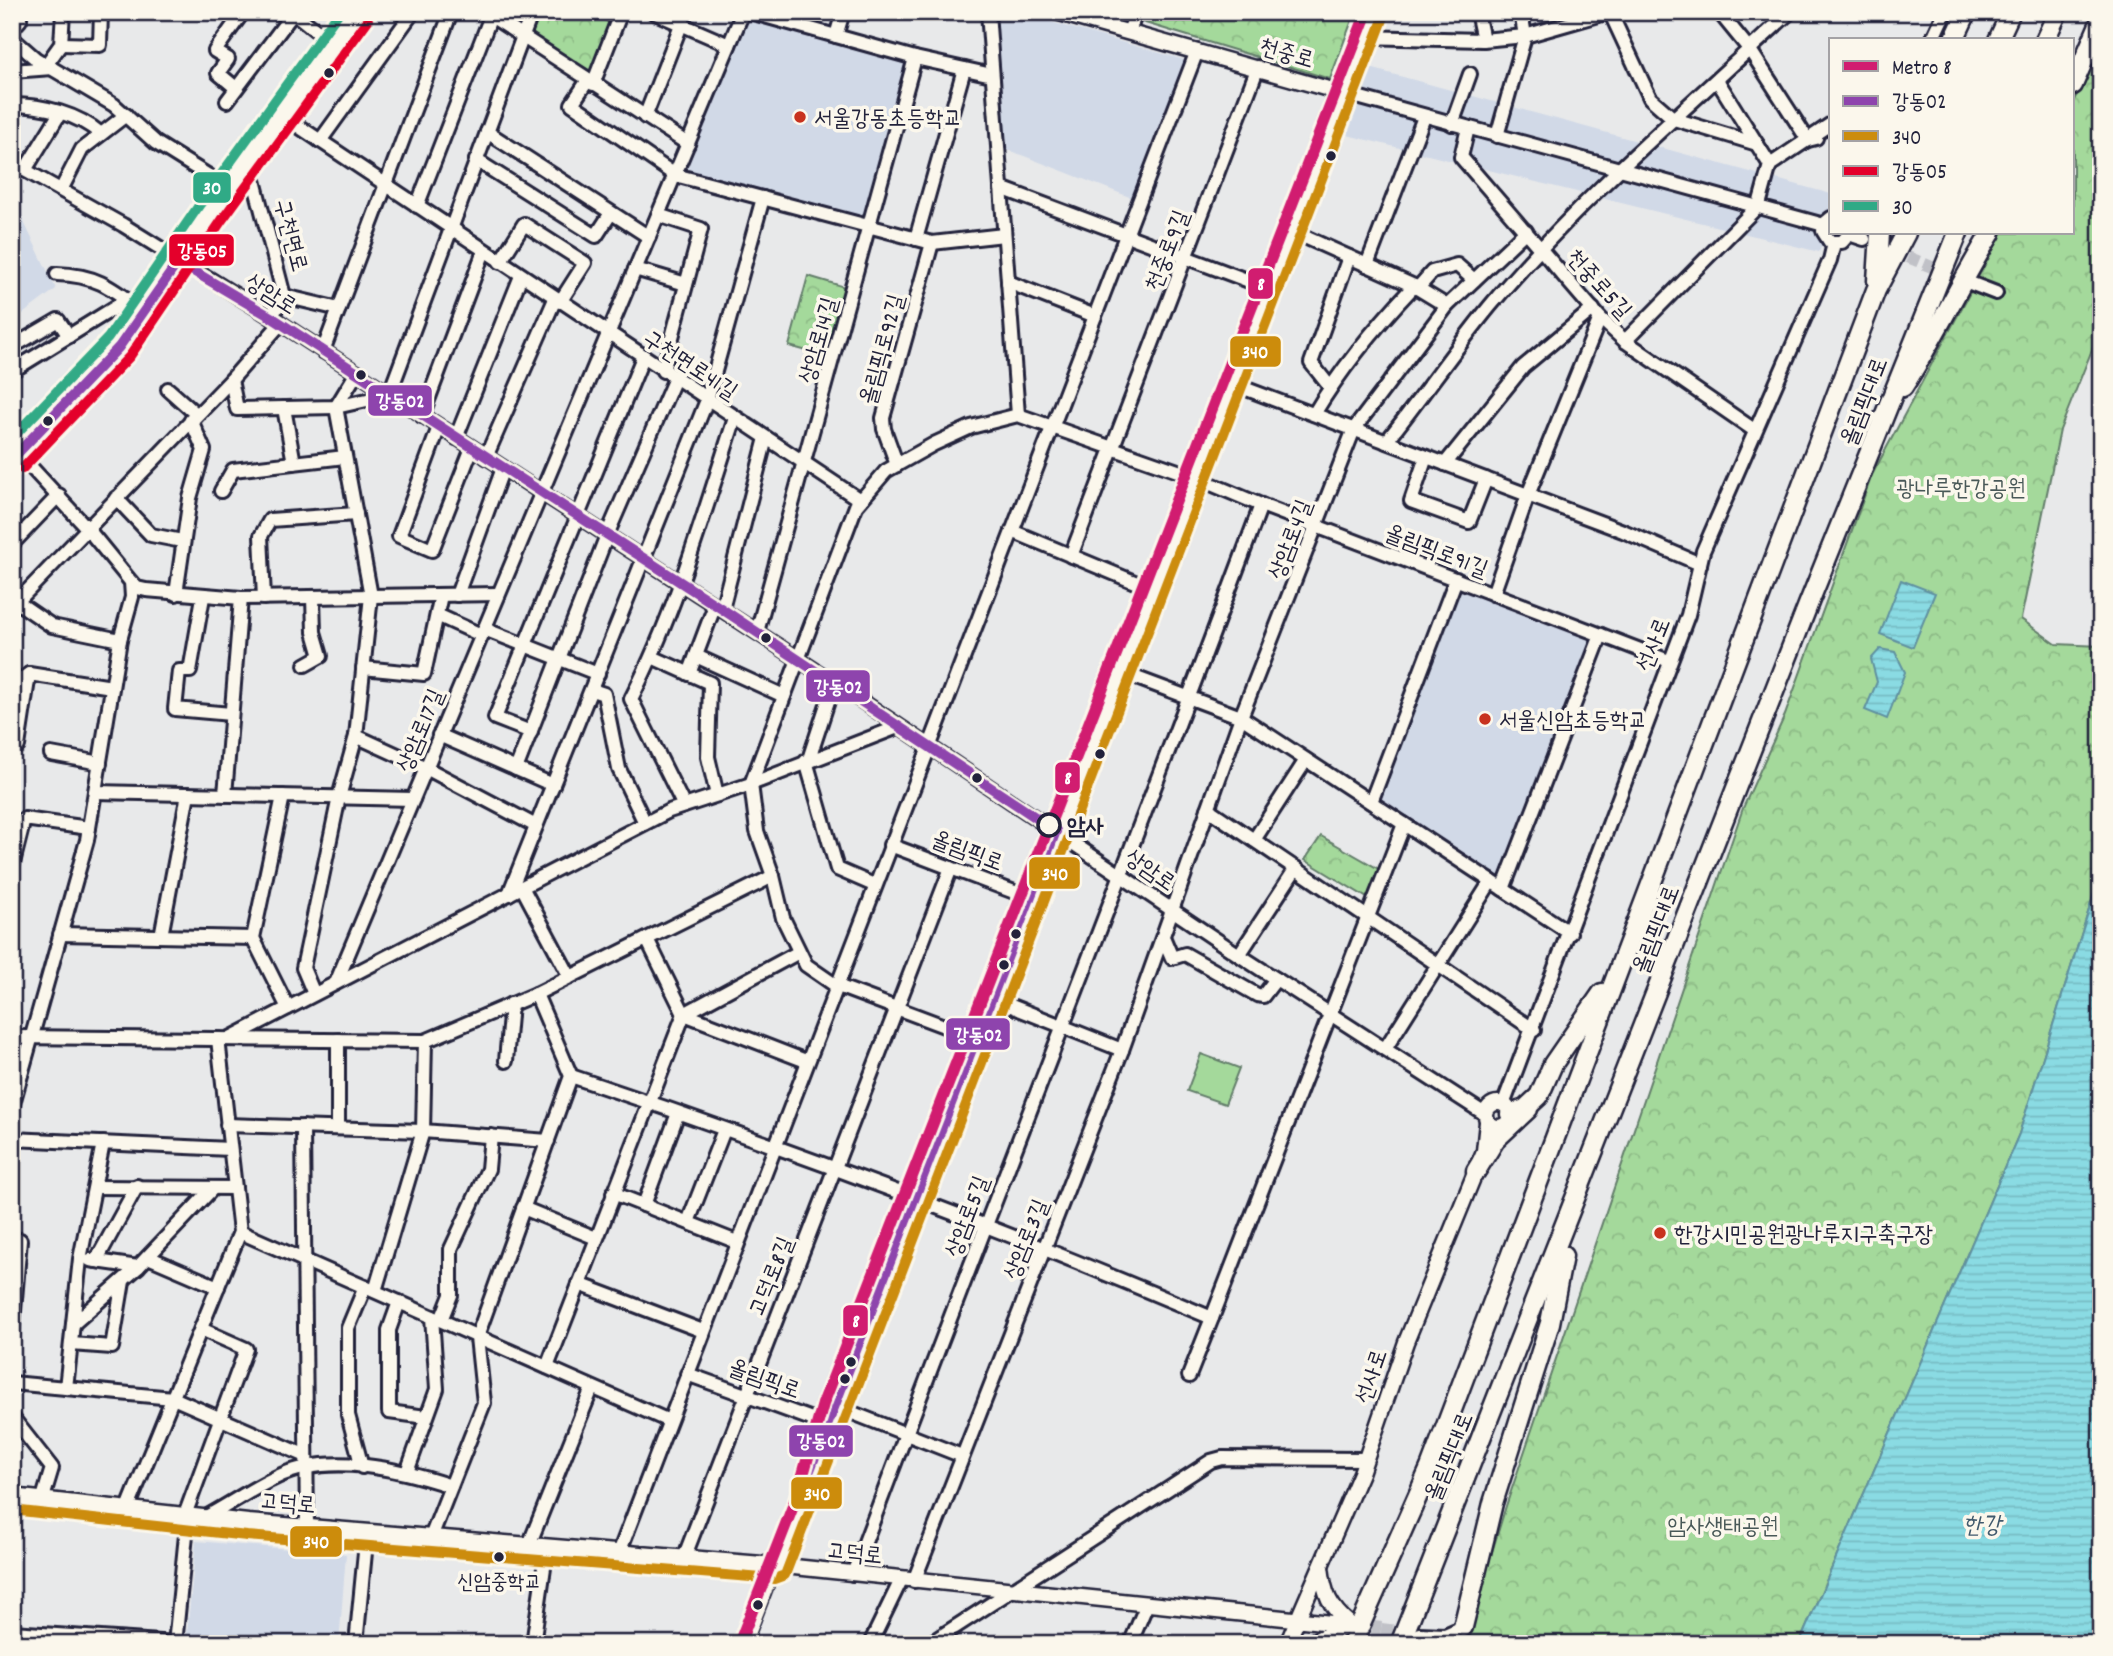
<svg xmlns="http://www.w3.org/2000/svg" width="2113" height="1656" font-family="Dekko,'Poor Story',sans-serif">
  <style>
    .built { fill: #d1d9e7 }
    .grass { fill: #a4d99b; stroke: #637e6b; stroke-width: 2 }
    .park { fill: url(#park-crowns); stroke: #637e6b; stroke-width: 2 }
    .water { fill: url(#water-rules); stroke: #6091a0; stroke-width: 2 }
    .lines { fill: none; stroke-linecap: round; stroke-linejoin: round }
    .minor-tunnel { stroke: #c0c1c7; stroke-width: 12; stroke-dasharray: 12 6; stroke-linecap: butt }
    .major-tunnel { stroke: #c0c1c7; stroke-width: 14; stroke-dasharray: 14 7; stroke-linecap: butt }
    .minor-casing { stroke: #22223b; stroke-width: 18 }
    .major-casing { stroke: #22223b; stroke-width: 19 }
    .highway-casing { stroke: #22223b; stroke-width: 23 }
    .minor { stroke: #fbf7ec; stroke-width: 12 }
    .major { stroke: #fbf7ec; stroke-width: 14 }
    .highway { stroke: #fbf7ec; stroke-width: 18 }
    .bus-1-casing { stroke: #fbf7ec; stroke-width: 16 }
    .bus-2-casing { stroke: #fbf7ec; stroke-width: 16 }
    .bus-3-casing { stroke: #fbf7ec; stroke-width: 16 }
    .bus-4-casing { stroke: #fbf7ec; stroke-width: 16 }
    .bus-1 { stroke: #8e44ad; stroke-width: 10 }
    .bus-2 { stroke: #cc8c0c; stroke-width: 10 }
    .bus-3 { stroke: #e4002b; stroke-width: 10 }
    .bus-4 { stroke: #30aa86; stroke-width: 10 }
    .metro-1-casing { stroke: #fbf7ec; stroke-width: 18 }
    .metro-1 { stroke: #d11d70; stroke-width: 12 }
    .bus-dot { fill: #22223b; stroke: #fbf7ec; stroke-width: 2.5 }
    .poi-dot { fill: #c8321e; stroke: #fbf7ec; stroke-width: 2.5 }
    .stop-dot { fill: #fbf7ec; stroke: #22223b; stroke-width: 3.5 }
    .labels { text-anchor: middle; stroke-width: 7; stroke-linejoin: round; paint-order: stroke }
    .bus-label { font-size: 21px; fill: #22223b; stroke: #fbf7ec }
    .street-label { font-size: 23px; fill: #22223b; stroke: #fbf7ec }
    .poi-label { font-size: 23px; fill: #22223b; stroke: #fbf7ec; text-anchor: start }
    .park-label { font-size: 23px; fill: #495958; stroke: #fbf7ec }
    .stop-label { font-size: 23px; font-weight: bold; fill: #22223b; stroke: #fbf7ec; text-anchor: start }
    .water-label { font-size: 24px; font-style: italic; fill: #415a6d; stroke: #fbf7ec }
    .line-badge { stroke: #fbf7ec; stroke-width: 2.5 }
    .badge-label { font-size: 19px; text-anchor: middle; font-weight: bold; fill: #fff }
  </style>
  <defs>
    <pattern id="park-crowns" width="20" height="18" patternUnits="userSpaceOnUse" patternTransform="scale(1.75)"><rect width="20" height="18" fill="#a4d99b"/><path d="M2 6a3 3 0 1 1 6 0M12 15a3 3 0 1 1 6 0" fill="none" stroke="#8dba86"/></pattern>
    <pattern id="water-rules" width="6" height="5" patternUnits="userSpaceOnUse" patternTransform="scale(1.75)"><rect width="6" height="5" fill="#8adbe3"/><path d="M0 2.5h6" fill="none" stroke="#77bcc4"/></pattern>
  </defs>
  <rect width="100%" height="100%" fill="#e8e9ea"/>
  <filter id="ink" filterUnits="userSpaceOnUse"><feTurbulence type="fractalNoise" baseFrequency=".0143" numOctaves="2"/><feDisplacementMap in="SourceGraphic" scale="14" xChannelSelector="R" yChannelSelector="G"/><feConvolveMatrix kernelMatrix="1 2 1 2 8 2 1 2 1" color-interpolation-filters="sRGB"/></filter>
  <g filter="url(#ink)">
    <g class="built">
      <path d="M994,12H1016L1185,60L1132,198L1006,149Z"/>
      <path d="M747,18L907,64L866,218L687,169Z"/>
      <path d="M1370,68L1831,194V224L1819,252L1343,134Z"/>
      <path d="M12,197L56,289L12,322Z"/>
      <path d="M1460,588L1591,640L1499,877L1380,798Z"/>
      <path d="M196,1541L346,1554L339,1644H186Z"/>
    </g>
    <path class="grass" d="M1201,1054L1239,1068L1225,1104L1187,1091Z"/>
    <g class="park">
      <path d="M537,12H586L613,24L591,77L527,37Z"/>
      <path d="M1145,12H1355L1330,79L1142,22Z"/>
      <path d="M2101,50V327L2060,430L2021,619L2056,644L2101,646V871L2019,1134L1799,1644H1464L1506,1506L1743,808L1785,715L1872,475L2002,233H2073V102Z"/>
      <path d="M808,276L848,288L829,357L789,346Z"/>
      <path d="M1321,836L1382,871L1369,899L1305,860Z"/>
    </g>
    <g class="water">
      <path d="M1901,580L1935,593L1913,647L1880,634Z"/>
      <path d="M1880,649L1895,652L1905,672L1887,719L1865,710L1877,682L1871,659Z"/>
      <path d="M2101,871V1644H1799L2019,1134Z"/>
    </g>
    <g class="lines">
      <g class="minor-tunnel">
        <path d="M1891,250L1970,283"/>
        <path d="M1381,1629L1412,1633"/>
      </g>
      <path class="major-tunnel" d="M1351,1625L1381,1629"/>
      <g class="minor-casing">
        <g id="minor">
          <path d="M293,12L334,45"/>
          <path d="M485,12L688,144"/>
          <path d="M653,12L729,45"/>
          <path d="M750,12L915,58L992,75"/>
          <path d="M988,12L1018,415"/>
          <path d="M1477,12L1483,40"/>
          <path d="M1610,12L1650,98L1674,119L1757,144"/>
          <path d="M1719,12L1750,50L1808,140L1816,138"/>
          <path d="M12,29L20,20V12"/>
          <path d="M1129,32L1136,12"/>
          <path d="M836,36L843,12"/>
          <path d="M1361,37L1483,40L1525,36L1609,12"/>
          <path d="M12,38L36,59L114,105L156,143L228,188"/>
          <path d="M1932,40L1945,12"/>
          <path d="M61,44L100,45L101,12"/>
          <path d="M46,65L61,44L63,12"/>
          <path d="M12,71L52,68"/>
          <path d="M588,80L572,104L675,175L932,243L1004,235"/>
          <path d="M1717,80L1770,165"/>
          <path d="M593,84L621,12"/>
          <path d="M236,88L218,73L228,59L215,51L243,12"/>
          <path d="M1339,92L1824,225"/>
          <path d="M227,101L294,12"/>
          <path d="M12,105C43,105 78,114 101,134"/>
          <path d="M283,116L860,500"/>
          <path d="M645,117L686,12"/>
          <path d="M1452,124L1470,74"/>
          <path d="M1468,128L1461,157L1600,318L1625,341L1754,430"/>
          <path d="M487,132L649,237"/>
          <path d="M1497,136L1525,36L1521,12"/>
          <path d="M320,141L413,12"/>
          <path d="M476,160L596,236L611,213"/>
          <path d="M249,161L284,296L271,317"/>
          <path d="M12,163L123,225L271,317L841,687L1239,955L1485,1114"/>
          <path d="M25,170L60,113"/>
          <path d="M1001,188L1265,287"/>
          <path d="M61,190L82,149L126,115"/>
          <path d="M417,206L491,16"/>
          <path d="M658,215L701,229L663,371"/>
          <path d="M1831,218L1825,223L1823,231L1830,242H1842L1850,233"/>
          <path d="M1287,229L1414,286L1447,306"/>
          <path d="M1849,234L1864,239"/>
          <path d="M916,239L964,69"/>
          <path d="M500,262L524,224L585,263L560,302"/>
          <path d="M1367,265L1424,117"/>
          <path d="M635,269L686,284"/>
          <path d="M57,274C98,275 113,289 144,312"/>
          <path d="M1008,282L1095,316"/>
          <path d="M1970,283L1996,293"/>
          <path d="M1418,288L1432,272L1457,265L1474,280"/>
          <path d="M284,296L339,309"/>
          <path d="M1625,341L1759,205L1770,165L1831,124"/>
          <path d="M12,347L58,320L69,336"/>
          <path d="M323,351L451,12"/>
          <path d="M12,371L127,300"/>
          <path d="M231,380L237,409L336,407L389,395L532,12"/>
          <path d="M1228,382L1623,531L1700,564"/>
          <path d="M1330,387L1311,363L1349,257"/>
          <path d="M168,389L196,414"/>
          <path d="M284,408L294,463"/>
          <path d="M1314,414C1342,367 1376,326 1414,286"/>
          <path d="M422,416L484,251"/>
          <path d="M439,427L399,536L432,550L472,448"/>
          <path d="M456,438L521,276"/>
          <path d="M1386,442C1422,397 1454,350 1490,306C1579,199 1688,107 1790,12"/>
          <path d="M486,457L555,299"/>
          <path d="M1426,457L1411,501L1469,522L1486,479"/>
          <path d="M1445,464L1523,367L1593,309"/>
          <path d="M897,465L884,429L883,418L932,243"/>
          <path d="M221,491L233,470L345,457"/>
          <path d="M116,498L151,535L182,541"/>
          <path d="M1012,531L1149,588"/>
          <path d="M12,544L59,495"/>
          <path d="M1071,556L1258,67"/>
          <path d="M131,582L137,588L146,590L241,598L498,594"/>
          <path d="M176,594L190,498L204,450L191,420"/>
          <path d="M1493,594L1528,495L1600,318"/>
          <path d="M457,595L503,468"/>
          <path d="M203,597L190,671H179L175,709L231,714"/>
          <path d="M264,598L261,536L270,520L356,514"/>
          <path d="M17,602L52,626L120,640"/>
          <path d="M12,607L231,380L281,323"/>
          <path d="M722,609L766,438"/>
          <path d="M437,615L481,635"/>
          <path d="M484,629L598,674"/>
          <path d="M757,632L915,58"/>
          <path d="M696,656L784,696"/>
          <path d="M652,657L710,683L708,757L717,795"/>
          <path d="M305,665L321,656L314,632L313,597"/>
          <path d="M363,668L424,674L441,595"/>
          <path d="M1118,671L1241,717L1570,933"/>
          <path d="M689,674L715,605"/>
          <path d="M12,686L29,674L112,687"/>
          <path d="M592,690L604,694L619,769L645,823"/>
          <path d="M531,732L495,718L643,357"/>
          <path d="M439,735L553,785"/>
          <path d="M356,736L426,768L536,826"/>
          <path d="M18,746L29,674"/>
          <path d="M51,754L100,763"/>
          <path d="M809,759L834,683"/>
          <path d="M806,761L837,869L874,885"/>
          <path d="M516,769L607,535L675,378"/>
          <path d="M95,792L413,799"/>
          <path d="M225,795L241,598"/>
          <path d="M283,796L253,938L288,1008"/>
          <path d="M1371,802L1456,579"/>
          <path d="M684,806L631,699C677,609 704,513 735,418"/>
          <path d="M1208,809L1534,1030"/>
          <path d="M1254,840L1306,760"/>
          <path d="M890,845L1030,898"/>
          <path d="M12,867L24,819L89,828"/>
          <path d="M522,887L570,977"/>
          <path d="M1503,889L1601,635"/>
          <path d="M509,894L707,400L763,198"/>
          <path d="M60,934L253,938"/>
          <path d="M161,936L188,794"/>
          <path d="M647,939L684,1014L806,1061"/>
          <path d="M1164,939L1172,958L1185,954L1257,995L1263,996L1276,979"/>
          <path d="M1239,955L1296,868"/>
          <path d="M336,983L743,12"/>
          <path d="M314,994L303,968L339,797L356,736L371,596L336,407L356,374"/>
          <path d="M991,998L1122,1050"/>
          <path d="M12,1037L425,1041L536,994L773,876"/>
          <path d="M230,1038L669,811L751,784L898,727"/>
          <path d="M976,1038L835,985L806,965L783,918L773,876L757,831L751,784L856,506L886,471L934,444L971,427L1018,415L1192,476L1261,505L1669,661"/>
          <path d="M1385,1049L1491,881"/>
          <path d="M506,1061L511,1004"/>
          <path d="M571,1076C788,1148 1002,1229 1212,1318L1404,824"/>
          <path d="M1503,1105L1688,615L1703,551L1830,260L1834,243"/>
          <path d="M12,1107L87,840L120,640L132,597L131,582L87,528L18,453"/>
          <path d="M227,1125L423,1131L548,1141"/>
          <path d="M303,1127L307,1527"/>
          <path d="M338,1128V1040"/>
          <path d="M12,1139L230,1149"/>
          <path d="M95,1187L235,1188"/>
          <path d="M613,1193L737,1242"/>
          <path d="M644,1205L678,1113"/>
          <path d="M523,1208L596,1238"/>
          <path d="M688,1222L724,1130"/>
          <path d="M240,1232L669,1421"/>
          <path d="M12,1239L20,1240L12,1335"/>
          <path d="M148,1257L218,1287"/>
          <path d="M90,1260L138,1267"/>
          <path d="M96,1261L137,1186"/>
          <path d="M579,1284L703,1331"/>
          <path d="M375,1291L423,1131L425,1041"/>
          <path d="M399,1302L389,1330V1412L426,1417"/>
          <path d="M441,1320L451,1295V1249L488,1169L491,1136"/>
          <path d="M73,1324L138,1267L213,1188"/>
          <path d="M71,1344L112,1347L123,1281"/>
          <path d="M547,1367L684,1014L799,952"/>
          <path d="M687,1374L828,1425"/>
          <path d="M1189,1376L1212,1318"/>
          <path d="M12,1383L173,1398L304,1455"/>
          <path d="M66,1388L80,1259L103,1143"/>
          <path d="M835,1406L962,1456"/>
          <path d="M12,1417L52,1468L43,1498"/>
          <path d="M362,1467L348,1415V1328L365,1287"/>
          <path d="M407,1472L437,1389L432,1317"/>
          <path d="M128,1508L240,1232L218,1039"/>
          <path d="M185,1515L246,1349L201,1329"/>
          <path d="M206,1517C230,1504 253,1488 277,1477C329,1452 399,1469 451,1486"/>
          <path d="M431,1537L484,1403L477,1337L571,1076L536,994"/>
          <path d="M529,1545L592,1388"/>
          <path d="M619,1553L1197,51"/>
          <path d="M684,1558L951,868"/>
          <path d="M853,1574C987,1217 1128,863 1261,505"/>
          <path d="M914,1581L1122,1050L1241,717L1354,429L1447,306L1526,231"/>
          <path d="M12,1632L175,1643"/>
          <path d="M1419,1634L1445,1635L1463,1627"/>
          <path d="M175,1644L188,1515"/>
          <path d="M356,1644L367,1532"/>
          <path d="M533,1644L547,1547"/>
          <path d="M870,1644L901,1580"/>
          <path d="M929,1644L1211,1461L1222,1458L1366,1459"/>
          <path d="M1130,1644L1147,1604"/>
        </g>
      </g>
      <g class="major-casing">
        <g id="major">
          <path d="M1056,12L1339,92"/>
          <path d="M12,459L119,347L211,212L357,12"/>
          <circle cx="1498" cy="1115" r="12"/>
          <path d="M12,1496L248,1522L775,1565L1351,1625"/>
          <path d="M1321,1567C1324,1593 1329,1607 1350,1624"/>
          <path d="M743,1644L1371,12"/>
          <path d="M1287,1644L1361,1473L1406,1342L1484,1151L1487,1122"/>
          <path d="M1307,1644L1350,1625"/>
        </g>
      </g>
      <g class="highway-casing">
        <g id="highway">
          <path d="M1954,40L1967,12"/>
          <path d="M1998,40L2011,12"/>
          <path d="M2045,40L2058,12"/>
          <path d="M2073,85L2101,20"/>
          <path d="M1877,281L1880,233"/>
          <path d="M1903,387C1935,337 1960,283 1991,233"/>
          <path d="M1510,1114L1525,1109L1539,1096L1553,1064L1602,993"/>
          <path d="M1476,1171L1495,1140L1528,1109"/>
          <path d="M1463,1627L1493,1503L1550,1323L1563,1256"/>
          <path d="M1352,1644L1430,1468L1876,290L1906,233"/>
          <path d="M1400,1644L1808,605L1958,233"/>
        </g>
      </g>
      <use href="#minor" class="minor"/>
      <use href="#major" class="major"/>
      <use href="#highway" class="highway"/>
      <g class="bus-1-casing">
        <g id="bus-1">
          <path d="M178,262L271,317L722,609L1056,831"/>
          <path d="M12,459L119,347L178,262"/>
          <path d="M743,1644L1056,831"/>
        </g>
      </g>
      <g class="bus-2-casing">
        <path id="bus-2" d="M12,1510L247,1536L774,1579L785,1575L1384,17"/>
      </g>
      <g class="bus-3-casing">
        <path id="bus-3" d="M22,469L130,356L222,220L368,20"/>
      </g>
      <g class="bus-4-casing">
        <path id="bus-4" d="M12,438L108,338L200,204L339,12"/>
      </g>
      <use href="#bus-1" class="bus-1"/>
      <use href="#bus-2" class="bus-2"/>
      <use href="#bus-3" class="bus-3"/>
      <use href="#bus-4" class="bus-4"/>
      <g class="metro-1-casing">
        <path id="metro-1" d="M739,1644L797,1496L823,1404L1367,12"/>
      </g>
      <use href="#metro-1" class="metro-1"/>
    </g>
  </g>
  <g class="bus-dot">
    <circle cx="329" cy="73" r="6"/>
    <circle cx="1331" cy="156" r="6"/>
    <circle cx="361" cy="375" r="6"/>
    <circle cx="48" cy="421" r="6"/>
    <circle cx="766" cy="638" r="6"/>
    <circle cx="1100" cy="754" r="6"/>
    <circle cx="977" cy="778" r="6"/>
    <circle cx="1016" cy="934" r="6"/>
    <circle cx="1004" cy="965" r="6"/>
    <circle cx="851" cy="1362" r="6"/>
    <circle cx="845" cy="1379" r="6"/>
    <circle cx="499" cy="1557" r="6"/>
    <circle cx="758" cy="1605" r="6"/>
  </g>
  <g class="poi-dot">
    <circle cx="800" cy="117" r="7"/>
    <circle cx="1485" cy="719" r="7"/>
    <circle cx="1660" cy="1233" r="7"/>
  </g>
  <circle class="stop-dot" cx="1049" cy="825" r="11"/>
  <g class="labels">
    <g class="bus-label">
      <text x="499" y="1588">신암중학교</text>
    </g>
    <g class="street-label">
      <text transform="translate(1287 52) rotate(16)" y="8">천중로</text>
      <text transform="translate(292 235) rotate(75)" y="8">구천면로</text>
      <text transform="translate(1166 250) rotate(-69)" y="8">천중로9길</text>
      <text transform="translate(1600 283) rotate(48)" y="8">천중로5길</text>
      <text transform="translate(272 293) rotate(32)" y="8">상암로</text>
      <text transform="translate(817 340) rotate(-74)" y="8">상암로14길</text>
      <text transform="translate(881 349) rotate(-75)" y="8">올림픽로92길</text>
      <text transform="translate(691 364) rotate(33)" y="8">구천면로41길</text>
      <text transform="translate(1863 401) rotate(-69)" y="8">올림픽대로</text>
      <text transform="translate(1289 539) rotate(-69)" y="8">상암로4길</text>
      <text transform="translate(1437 550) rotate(21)" y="8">올림픽로91길</text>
      <text transform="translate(1652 644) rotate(-68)" y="8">선사로</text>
      <text transform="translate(419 730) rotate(-67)" y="8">상암로17길</text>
      <text transform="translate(968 850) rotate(21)" y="8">올림픽로</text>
      <text transform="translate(1151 869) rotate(35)" y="8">상암로</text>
      <text transform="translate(1655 929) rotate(-69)" y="8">올림픽대로</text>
      <text transform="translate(966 1216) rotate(-69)" y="8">상암로5길</text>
      <text transform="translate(1025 1239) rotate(-68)" y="8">상암로3길</text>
      <text transform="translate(770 1276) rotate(-68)" y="8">고덕로8길</text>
      <text transform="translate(1370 1376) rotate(-71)" y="8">선사로</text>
      <text transform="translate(765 1378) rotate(20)" y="8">올림픽로</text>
      <text transform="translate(1448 1456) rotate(-68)" y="8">올림픽대로</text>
      <text transform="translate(288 1502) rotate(5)" y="8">고덕로</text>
      <text transform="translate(855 1552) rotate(6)" y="8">고덕로</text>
    </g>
    <g class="poi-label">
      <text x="814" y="125">서울강동초등학교</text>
      <text x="1499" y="727">서울신암초등학교</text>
      <text x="1674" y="1241">한강시민공원광나루지구축구장</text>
    </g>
    <g class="park-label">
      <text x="1961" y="495">광나루한강공원</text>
      <text x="1723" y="1533">암사생태공원</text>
    </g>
    <g class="stop-label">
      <text x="1067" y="833">암사</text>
    </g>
    <g class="water-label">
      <text x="1982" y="1532">한강</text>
    </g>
  </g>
  <g class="line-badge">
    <rect x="192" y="171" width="40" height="33" rx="7" fill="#30aa86"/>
    <rect x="168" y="233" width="67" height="34" rx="7" fill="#e4002b"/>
    <rect x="1247" y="267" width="27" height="33" rx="7" fill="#d11d70"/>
    <rect x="1229" y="335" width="53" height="33" rx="7" fill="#cc8c0c"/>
    <rect x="367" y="384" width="66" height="33" rx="7" fill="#8e44ad"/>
    <rect x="805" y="669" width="66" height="34" rx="7" fill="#8e44ad"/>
    <rect x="1054" y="761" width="27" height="33" rx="7" fill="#d11d70"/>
    <rect x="1028" y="856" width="53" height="34" rx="7" fill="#cc8c0c"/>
    <rect x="945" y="1017" width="66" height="34" rx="7" fill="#8e44ad"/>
    <rect x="842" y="1304" width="27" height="33" rx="7" fill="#d11d70"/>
    <rect x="788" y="1424" width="66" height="34" rx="7" fill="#8e44ad"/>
    <rect x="790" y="1476" width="53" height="34" rx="7" fill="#cc8c0c"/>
    <rect x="289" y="1525" width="54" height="33" rx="7" fill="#cc8c0c"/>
  </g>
  <g class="badge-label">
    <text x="212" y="194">30</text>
    <text x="202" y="257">강동05</text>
    <text x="1261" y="290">8</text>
    <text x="1255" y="358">340</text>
    <text x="400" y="407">강동02</text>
    <text x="838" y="693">강동02</text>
    <text x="1068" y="784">8</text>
    <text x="1055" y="880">340</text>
    <text x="978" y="1041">강동02</text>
    <text x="856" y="1327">8</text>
    <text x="821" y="1447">강동02</text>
    <text x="817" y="1500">340</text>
    <text x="316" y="1548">340</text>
  </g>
  <rect width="2113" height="1656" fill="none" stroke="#fbf7ec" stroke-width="42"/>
  <rect x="21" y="21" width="2071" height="1614" fill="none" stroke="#22223b" stroke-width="2.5" filter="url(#ink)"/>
  <rect x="1829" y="38" width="245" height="196" fill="#fbf7ec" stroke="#a4a2a5" stroke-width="2"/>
  <rect x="1843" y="61" width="35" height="10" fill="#d11d70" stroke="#a4a2a5" stroke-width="2"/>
  <text x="1892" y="74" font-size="21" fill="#22223b">Metro 8</text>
  <rect x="1843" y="96" width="35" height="10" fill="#8e44ad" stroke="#a4a2a5" stroke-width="2"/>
  <text x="1892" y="108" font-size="21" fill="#22223b">강동02</text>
  <rect x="1843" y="131" width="35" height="10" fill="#cc8c0c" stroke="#a4a2a5" stroke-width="2"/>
  <text x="1892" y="144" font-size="21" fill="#22223b">340</text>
  <rect x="1843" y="166" width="35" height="10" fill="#e4002b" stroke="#a4a2a5" stroke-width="2"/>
  <text x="1892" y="178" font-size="21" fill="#22223b">강동05</text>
  <rect x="1843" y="201" width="35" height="10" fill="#30aa86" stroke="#a4a2a5" stroke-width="2"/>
  <text x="1892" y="214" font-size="21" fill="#22223b">30</text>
</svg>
